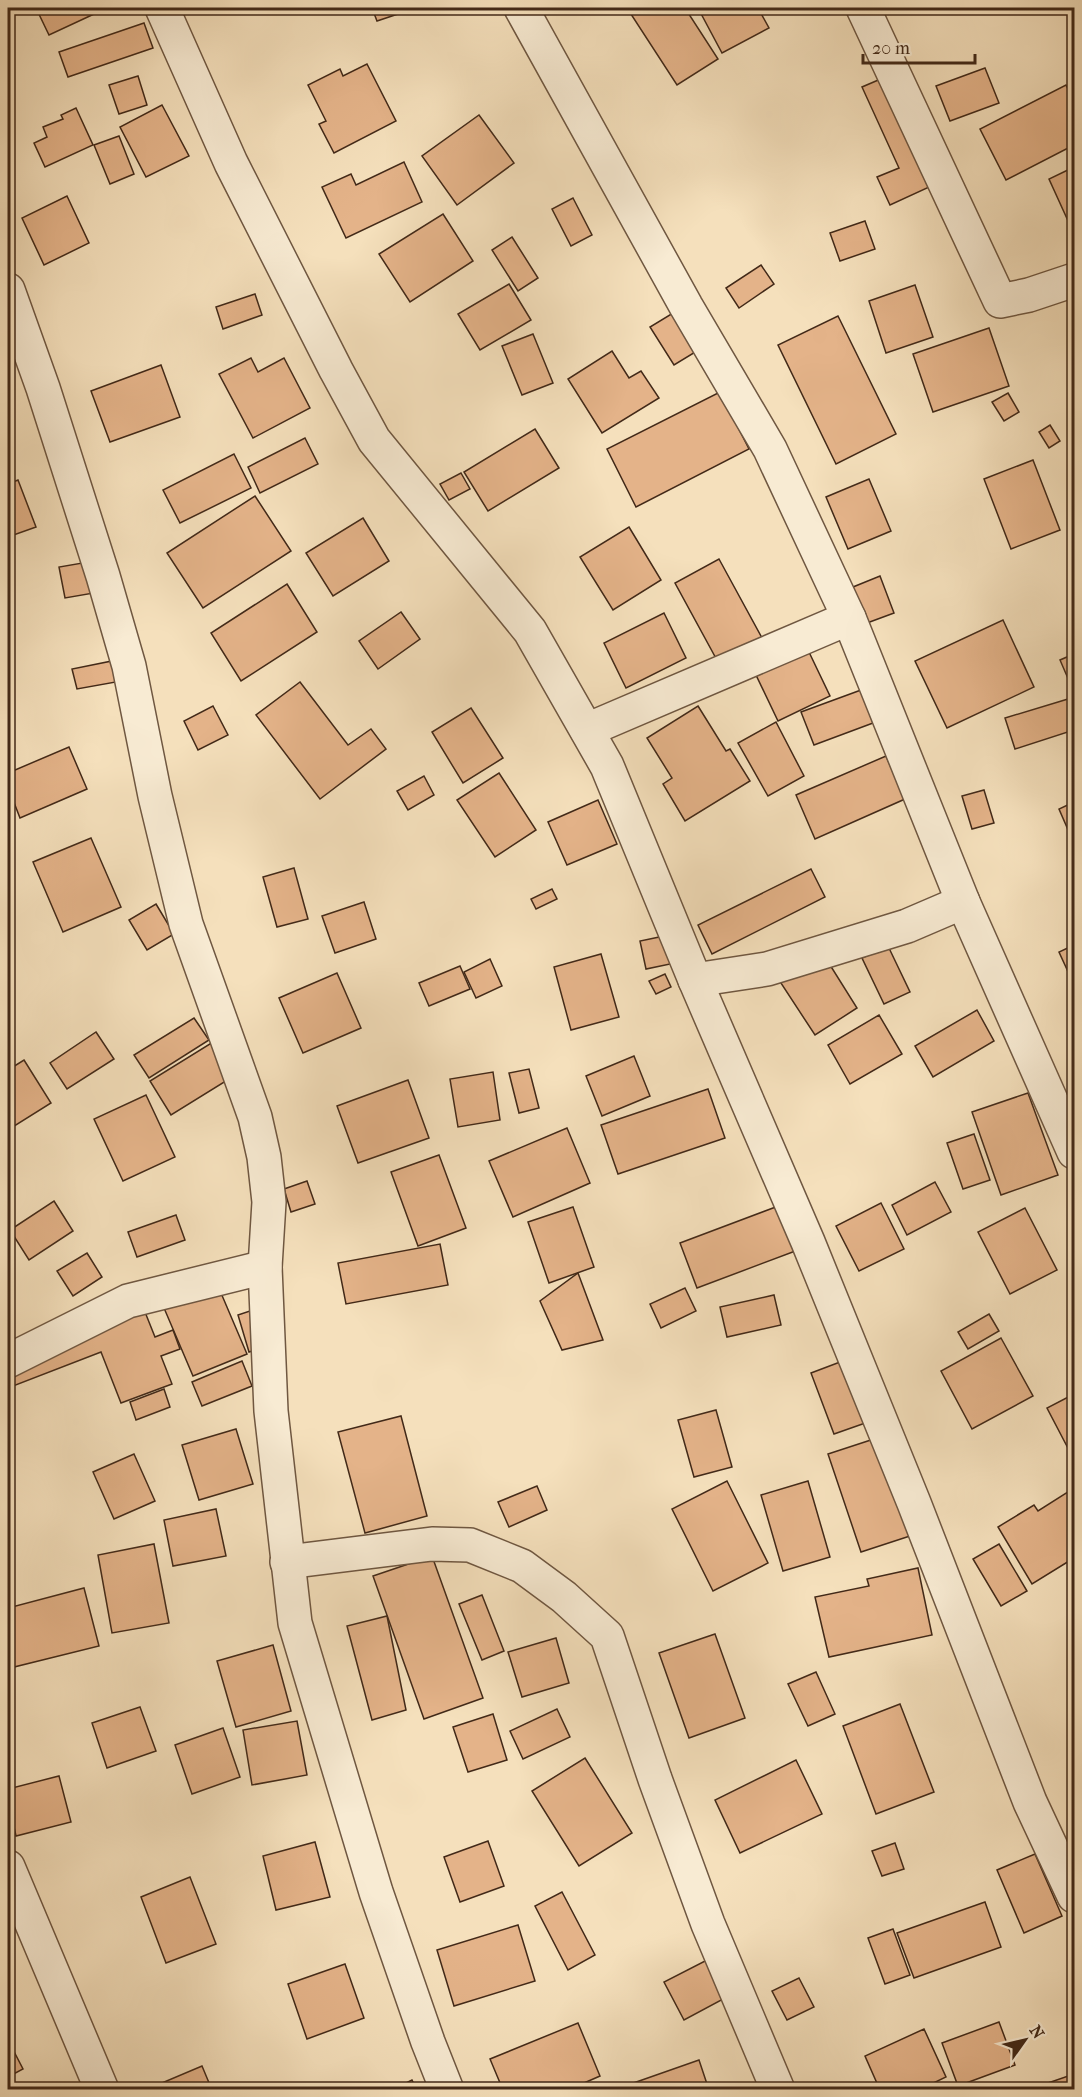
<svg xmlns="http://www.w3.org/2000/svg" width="1082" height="2097" font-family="'IM FELL French Canon',serif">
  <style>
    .building { fill: #e4b389; stroke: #422918; stroke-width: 1.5 }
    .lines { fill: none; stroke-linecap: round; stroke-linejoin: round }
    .minor-casing { stroke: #6f5741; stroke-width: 36 }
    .minor { stroke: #f8ebd3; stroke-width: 33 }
  </style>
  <rect width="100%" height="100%" fill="#f5e0bc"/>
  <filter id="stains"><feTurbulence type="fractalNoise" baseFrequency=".00333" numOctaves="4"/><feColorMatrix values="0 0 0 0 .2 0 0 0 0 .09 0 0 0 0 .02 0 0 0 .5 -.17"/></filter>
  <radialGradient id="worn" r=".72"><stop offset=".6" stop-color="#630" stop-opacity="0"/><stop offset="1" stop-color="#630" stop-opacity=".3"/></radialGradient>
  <g class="building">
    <path d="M36,8H107L49,35Z"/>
    <path d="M372,8H416L377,21Z"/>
    <path d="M627,8H685L718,59L677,85Z"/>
    <path d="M698,8H758L769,28L722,53Z"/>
    <path d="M144,23L153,48L68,77L59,52Z"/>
    <path d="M367,64L396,121L334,153L319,124L326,121L308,85L340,69L343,76Z"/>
    <path d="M985,68L999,103L950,121L936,86Z"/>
    <path d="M890,75L938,183L890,205L877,177L899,168L862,87Z"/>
    <path d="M138,76L147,105L119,114L109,85Z"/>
    <path d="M1066,85L1074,102V145L1006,180L980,129Z"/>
    <path d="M162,105L189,156L146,177L120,127Z"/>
    <path d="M76,108L93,145L45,167L34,143L47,137L43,127L63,119L61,115Z"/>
    <path d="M479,115L514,163L457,205L422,156Z"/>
    <path d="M119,136L134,174L110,184L94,145Z"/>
    <path d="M404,162L422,202L346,238L322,187L351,174L356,185Z"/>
    <path d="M1074,167V234L1049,179Z"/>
    <path d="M67,196L89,243L44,265L22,218Z"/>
    <path d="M573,198L592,235L571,246L552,209Z"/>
    <path d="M443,214L473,261L410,302L379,254Z"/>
    <path d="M865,221L875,249L840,261L830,233Z"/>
    <path d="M512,237L538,278L518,291L492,250Z"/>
    <path d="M761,265L774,284L739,308L726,288Z"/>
    <path d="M509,284L531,320L480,350L458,314Z"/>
    <path d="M915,285L933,337L886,353L869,301Z"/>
    <path d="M255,294L262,315L223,329L216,307Z"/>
    <path d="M673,313L697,351L674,365L650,327Z"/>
    <path d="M838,316L896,434L836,464L778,345Z"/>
    <path d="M989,328L1009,386L933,412L913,354Z"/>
    <path d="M533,334L553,383L522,395L502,346Z"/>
    <path d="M612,351L629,378L641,371L659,398L602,433L568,379Z"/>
    <path d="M251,358L258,372L284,358L310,408L253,438L219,374Z"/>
    <path d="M161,365L180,417L110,442L91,391Z"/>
    <path d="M720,392L749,449L636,507L607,449Z"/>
    <path d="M1008,393L1019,412L1004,421L992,402Z"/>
    <path d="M1050,425L1060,441L1049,448L1039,432Z"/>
    <path d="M535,429L559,468L488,511L464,472Z"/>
    <path d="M305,438L318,464L260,493L248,467Z"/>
    <path d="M234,454L251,488L180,523L163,490Z"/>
    <path d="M1033,460L1060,530L1011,549L984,479Z"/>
    <path d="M461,473L470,489L449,500L440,484Z"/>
    <path d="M869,479L891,531L848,549L826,497Z"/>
    <path d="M18,480L36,527L8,537V484Z"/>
    <path d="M255,496L291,551L203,608L167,553Z"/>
    <path d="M363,518L389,561L333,596L306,553Z"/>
    <path d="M629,527L661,580L613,610L580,557Z"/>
    <path d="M719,559L762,638L718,662L675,583Z"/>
    <path d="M88,562L94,593L65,598L59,567Z"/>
    <path d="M880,576L894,613L867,623L853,587Z"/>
    <path d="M287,584L317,632L241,681L211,633Z"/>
    <path d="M401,612L420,639L378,669L359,641Z"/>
    <path d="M664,613L686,658L626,688L604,643Z"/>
    <path d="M1003,620L1034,687L947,728L915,661Z"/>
    <path d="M808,650L830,696L778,721L756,675Z"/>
    <path d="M1074,654V690H1073L1060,660Z"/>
    <path d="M112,661L116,682L77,689L72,669Z"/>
    <path d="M300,682L348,745L371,729L386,749L320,799L256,715Z"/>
    <path d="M861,690L873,723L814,745L801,712Z"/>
    <path d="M1068,699L1074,721V730L1015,749L1005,718Z"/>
    <path d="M213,706L228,735L198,750L184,721Z"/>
    <path d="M698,706L726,751L730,749L750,781L685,821L663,784L672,778L647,738Z"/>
    <path d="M471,708L503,758L463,783L432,732Z"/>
    <path d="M776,722L804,776L768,796L738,743Z"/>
    <path d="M69,747L87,789L20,818L8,787V773Z"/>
    <path d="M886,756L905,799L815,839L796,795Z"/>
    <path d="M499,773L536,830L495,857L457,800Z"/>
    <path d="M424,776L434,795L408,810L397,791Z"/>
    <path d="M984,790L994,823L972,829L962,796Z"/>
    <path d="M598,800L617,844L567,865L548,822Z"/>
    <path d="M1074,802V830L1069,832L1059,809Z"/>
    <path d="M91,838L121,907L63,932L33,862Z"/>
    <path d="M294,868L308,919L277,927L263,877Z"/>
    <path d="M811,869L825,897L712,954L698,925Z"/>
    <path d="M552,889L557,899L536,909L531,899Z"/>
    <path d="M364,902L376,939L335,953L322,916Z"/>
    <path d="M156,904L174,934L147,950L129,920Z"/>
    <path d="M669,935L675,963L646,969L640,941Z"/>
    <path d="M1074,945V974L1070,976L1059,952Z"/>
    <path d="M888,946L910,992L884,1004L862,958Z"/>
    <path d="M820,949L857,1008L815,1035L777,977Z"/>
    <path d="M601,954L619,1017L571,1030L554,967Z"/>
    <path d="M490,959L502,986L476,998L464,972Z"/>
    <path d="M460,966L470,989L429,1006L419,983Z"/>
    <path d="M337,973L361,1028L303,1053L279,998Z"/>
    <path d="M665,974L671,987L656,994L649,981Z"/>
    <path d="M977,1010L994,1041L933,1077L915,1046Z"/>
    <path d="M879,1015L902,1054L850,1084L828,1045Z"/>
    <path d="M194,1018L209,1040L149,1078L134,1055Z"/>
    <path d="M96,1032L114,1059L67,1089L50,1063Z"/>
    <path d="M213,1042L234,1076L171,1115L150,1081Z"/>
    <path d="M634,1056L650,1096L602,1116L586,1076Z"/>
    <path d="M24,1060L51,1103L8,1130V1070Z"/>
    <path d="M529,1069L539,1108L519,1113L509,1073Z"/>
    <path d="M493,1072L500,1120L458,1127L450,1079Z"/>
    <path d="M408,1080L429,1138L358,1163L337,1106Z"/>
    <path d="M708,1089L725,1138L618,1174L601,1125Z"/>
    <path d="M1028,1093L1058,1175L1001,1195L972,1112Z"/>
    <path d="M146,1095L175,1157L123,1181L94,1119Z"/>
    <path d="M567,1128L590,1183L513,1217L489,1161Z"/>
    <path d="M974,1134L990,1180L963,1189L947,1143Z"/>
    <path d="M439,1155L466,1228L418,1246L391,1172Z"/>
    <path d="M307,1181L315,1204L291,1212L284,1189Z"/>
    <path d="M935,1182L951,1212L907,1235L892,1205Z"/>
    <path d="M54,1201L73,1231L29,1260L10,1230Z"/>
    <path d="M881,1203L904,1249L859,1271L836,1226Z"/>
    <path d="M781,1205L798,1250L697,1288L680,1243Z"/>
    <path d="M573,1207L594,1267L549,1283L528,1222Z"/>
    <path d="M1025,1208L1057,1270L1010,1294L978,1232Z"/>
    <path d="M176,1215L185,1240L137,1257L128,1232Z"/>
    <path d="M440,1244L448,1285L346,1304L338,1263Z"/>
    <path d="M87,1253L102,1277L73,1296L57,1271Z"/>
    <path d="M578,1273L603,1340L562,1350L540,1301Z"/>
    <path d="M218,1286L247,1354L193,1376L164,1308Z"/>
    <path d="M685,1288L696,1311L661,1328L650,1304Z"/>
    <path d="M774,1295L781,1325L727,1337L720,1307Z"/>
    <path d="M262,1307L275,1344L249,1352L238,1315Z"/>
    <path d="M145,1312L155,1337L173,1330L180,1349L161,1356L172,1384L121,1403L101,1352L8,1388V1365Z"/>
    <path d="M989,1314L999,1331L968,1349L958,1332Z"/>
    <path d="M1001,1338L1033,1396L972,1429L941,1371Z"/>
    <path d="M848,1359L871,1421L834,1434L811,1373Z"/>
    <path d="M242,1361L252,1386L202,1406L192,1382Z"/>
    <path d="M164,1389L170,1407L136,1420L130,1402Z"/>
    <path d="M1074,1394V1452L1071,1454L1047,1408Z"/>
    <path d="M716,1410L732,1467L694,1477L678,1420Z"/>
    <path d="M401,1416L427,1516L365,1533L338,1432Z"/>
    <path d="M236,1429L253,1484L199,1500L182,1445Z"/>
    <path d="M880,1437L913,1535L861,1552L828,1454Z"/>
    <path d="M134,1454L155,1501L114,1519L93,1472Z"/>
    <path d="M727,1481L768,1563L713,1591L672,1509Z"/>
    <path d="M808,1481L830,1557L783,1571L761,1495Z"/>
    <path d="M537,1486L547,1510L509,1527L498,1502Z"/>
    <path d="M1074,1488V1558L1032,1584L998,1527L1034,1505L1038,1511Z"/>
    <path d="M216,1509L226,1556L173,1566L164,1520Z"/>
    <path d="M154,1544L169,1623L112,1633L98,1555Z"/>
    <path d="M999,1544L1027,1591L1001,1606L973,1559Z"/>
    <path d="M432,1556L483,1698L424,1719L373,1576Z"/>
    <path d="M918,1568L932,1635L829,1657L815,1597L869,1586L867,1579Z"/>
    <path d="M84,1588L99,1646L10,1668L8,1660V1608Z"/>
    <path d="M482,1595L504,1651L482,1660L459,1604Z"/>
    <path d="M387,1616L406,1710L372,1720L347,1626Z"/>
    <path d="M715,1634L745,1718L689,1738L659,1653Z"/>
    <path d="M556,1638L569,1683L522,1697L508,1652Z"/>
    <path d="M273,1645L291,1711L236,1727L217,1661Z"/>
    <path d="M816,1672L835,1714L808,1726L788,1684Z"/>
    <path d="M900,1704L934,1792L876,1814L843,1726Z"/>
    <path d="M140,1707L156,1751L107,1768L92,1723Z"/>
    <path d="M557,1709L570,1737L523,1759L510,1731Z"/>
    <path d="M493,1714L507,1760L468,1772L453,1727Z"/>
    <path d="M297,1721L307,1775L252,1785L243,1730Z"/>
    <path d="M223,1728L240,1777L192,1794L175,1745Z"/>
    <path d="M585,1758L632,1833L579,1866L532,1791Z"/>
    <path d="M796,1760L822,1814L740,1853L715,1800Z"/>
    <path d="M59,1776L71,1822L16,1836L8,1801V1789Z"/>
    <path d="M488,1841L504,1886L460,1902L444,1857Z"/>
    <path d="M315,1842L330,1897L276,1910L263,1856Z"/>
    <path d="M895,1843L904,1869L882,1876L872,1851Z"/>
    <path d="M1035,1854L1062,1916L1024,1933L997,1870Z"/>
    <path d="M190,1877L216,1944L166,1963L141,1897Z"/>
    <path d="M562,1892L595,1955L568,1970L535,1906Z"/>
    <path d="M985,1902L1001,1947L914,1978L897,1933Z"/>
    <path d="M518,1925L535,1981L454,2006L437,1950Z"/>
    <path d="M893,1929L910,1975L885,1984L868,1938Z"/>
    <path d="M707,1960L727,1997L684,2020L664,1982Z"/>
    <path d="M345,1964L364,2018L307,2039L288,1984Z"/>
    <path d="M799,1978L814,2007L787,2020L772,1991Z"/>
    <path d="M999,2022L1015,2065L958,2086L942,2043Z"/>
    <path d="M578,2023L600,2076L568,2090H503L490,2059Z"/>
    <path d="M924,2029L946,2077L919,2090H880L865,2056Z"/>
    <path d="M8,2040L23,2069L8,2077Z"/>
    <path d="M699,2060L709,2090H623L622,2087Z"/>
    <path d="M202,2066L212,2090H150V2088Z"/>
    <path d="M1074,2074V2090H1047L1045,2084Z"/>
    <path d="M412,2080L417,2090H392Z"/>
  </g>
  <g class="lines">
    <g class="minor-casing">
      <g id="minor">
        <path d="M162,8L231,163L336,370L374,440L530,631L607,766L695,980L808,1242L914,1503L1030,1802L1074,1896"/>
        <path d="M521,8L686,306L770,449L849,618L963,902L1074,1152"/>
        <path d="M863,8L1000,301L1029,295L1074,280"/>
        <path d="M8,290L43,388L103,576L129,666L155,796L186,924L255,1117L264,1157L269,1202L265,1267L271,1411L295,1623L376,1892L428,2042L447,2090"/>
        <path d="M587,730L849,618"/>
        <path d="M695,980L767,969L907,926L963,902"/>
        <path d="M8,1361L128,1301L265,1267"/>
        <path d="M287,1562L432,1544L470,1545L522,1566L564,1597L607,1636L655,1779L708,1924L778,2090"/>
        <path d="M8,1867L102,2090"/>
      </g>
    </g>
    <use href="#minor" class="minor"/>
  </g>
  <rect width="1082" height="2097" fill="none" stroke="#f5e0bc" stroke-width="30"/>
  <rect x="9" y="9" width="1064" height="2079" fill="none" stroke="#422918" stroke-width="3"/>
  <rect x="15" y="15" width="1052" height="2067" fill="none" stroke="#422918" stroke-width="1.5"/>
  <g transform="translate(1025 2040) rotate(56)" stroke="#f8ebd3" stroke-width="4.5" paint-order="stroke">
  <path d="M0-4.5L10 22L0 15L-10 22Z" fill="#422918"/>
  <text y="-9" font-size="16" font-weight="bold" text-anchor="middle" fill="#422918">N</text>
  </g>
  <path d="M863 54v9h112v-9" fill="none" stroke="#422918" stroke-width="3"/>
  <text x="872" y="54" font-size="18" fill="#422918" stroke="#f8ebd3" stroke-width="4.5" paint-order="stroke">20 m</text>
  <rect width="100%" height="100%" filter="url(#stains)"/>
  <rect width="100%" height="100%" fill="url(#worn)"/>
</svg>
